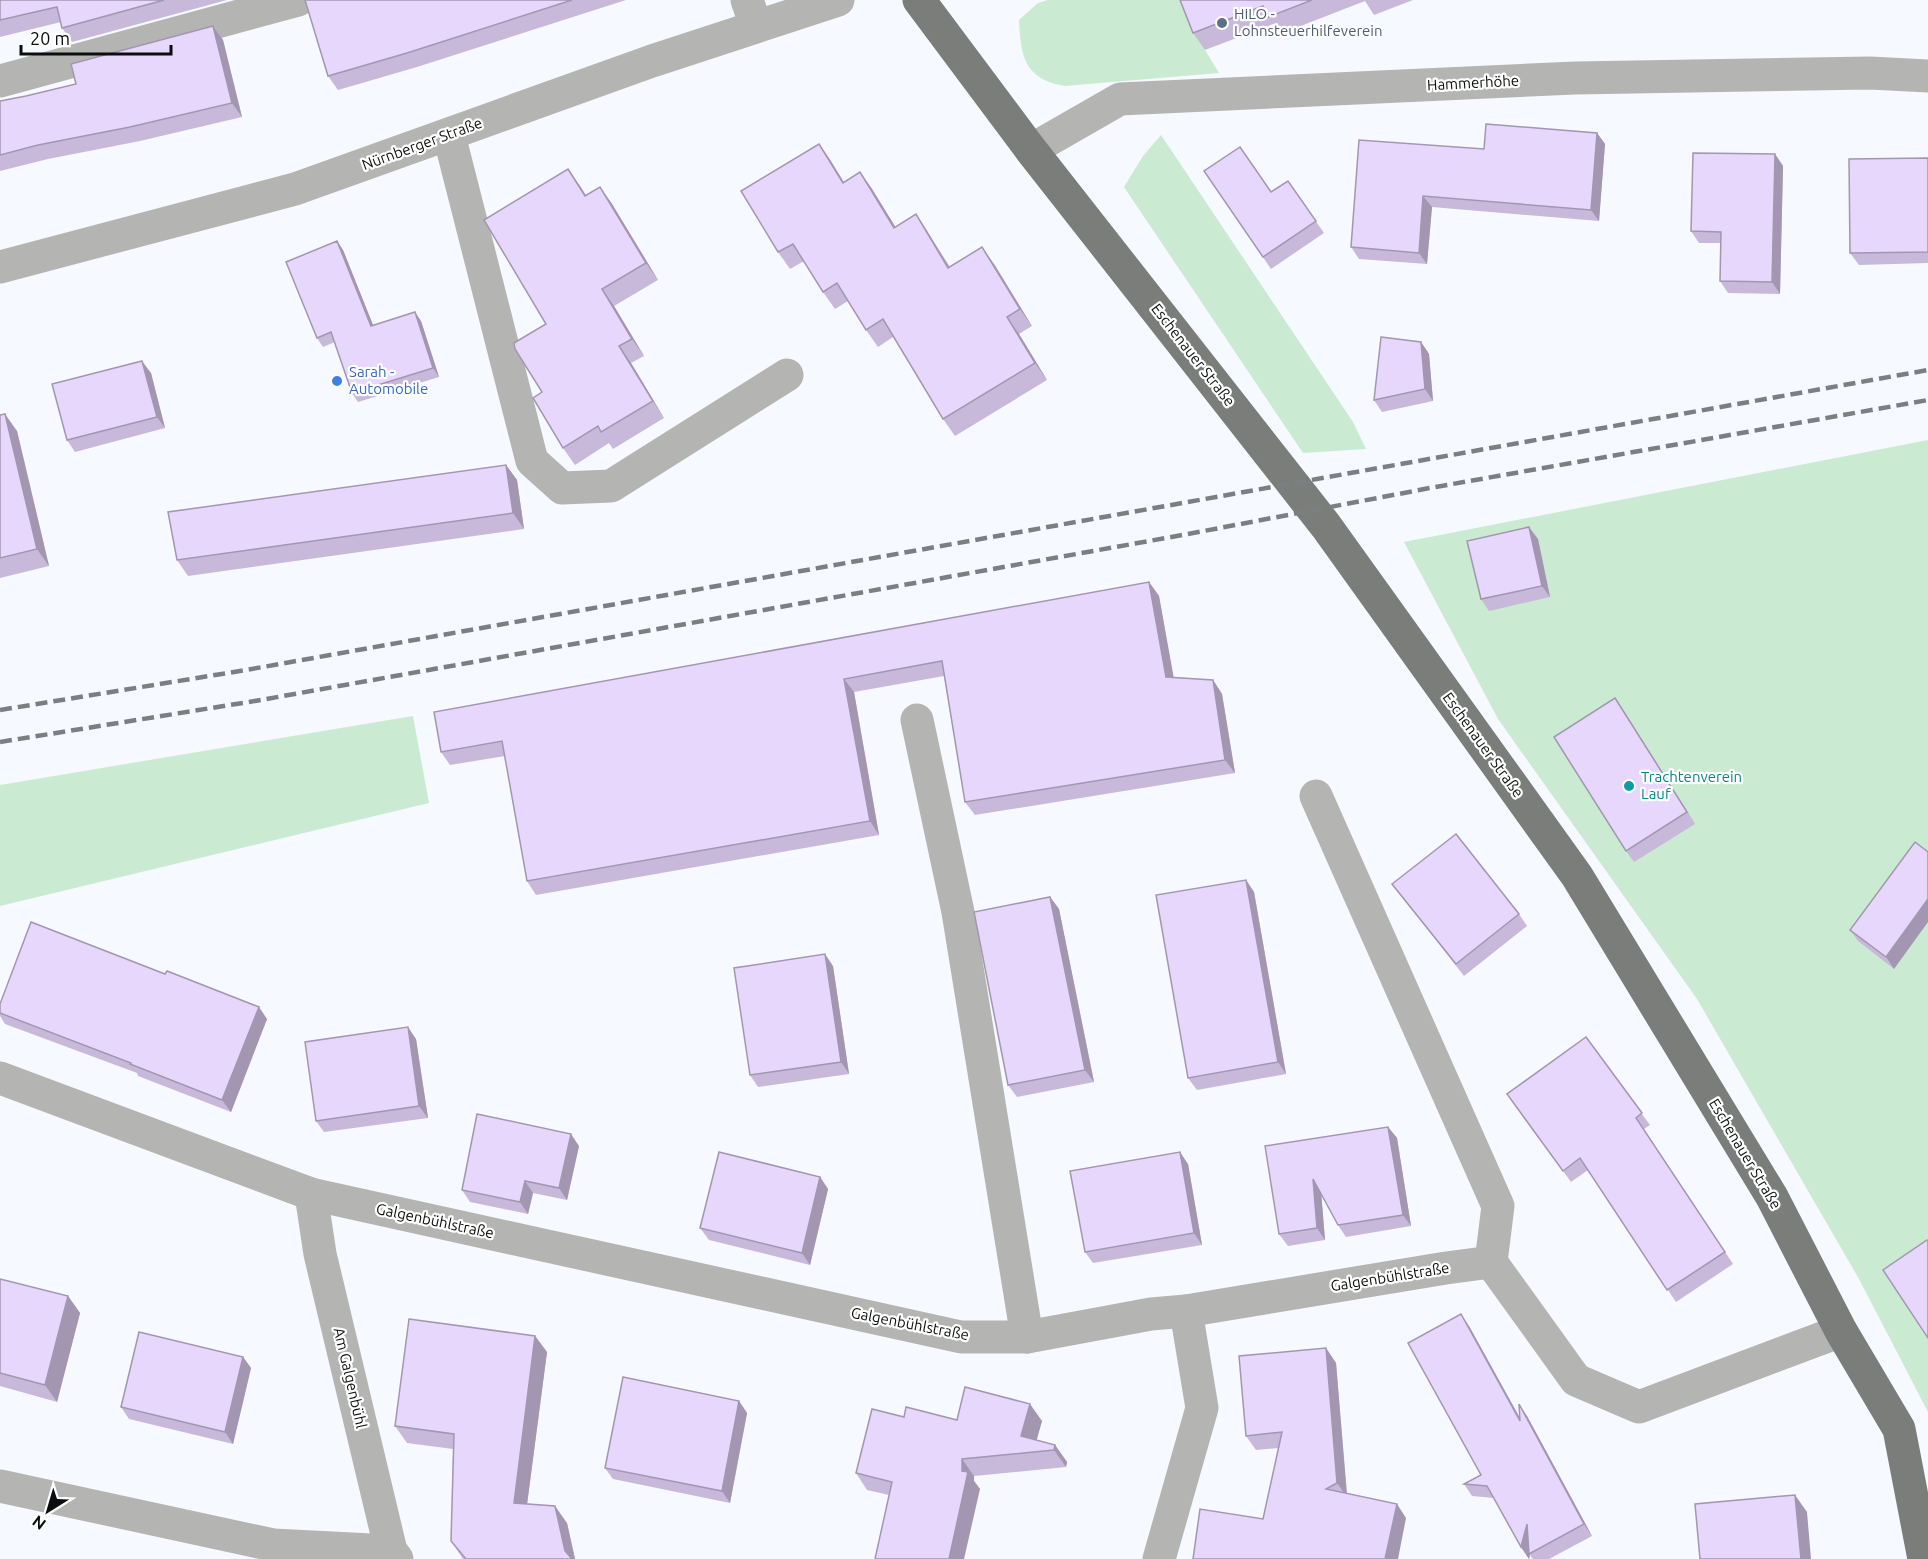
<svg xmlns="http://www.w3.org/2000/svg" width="1928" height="1559" font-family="Ubuntu,sans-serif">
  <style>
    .green { fill: #cbead2 }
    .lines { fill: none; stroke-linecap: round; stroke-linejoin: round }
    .minor { stroke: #b4b5b3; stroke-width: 33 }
    .major { stroke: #7a7d79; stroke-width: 33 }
    .rail { stroke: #7c7f82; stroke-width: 4.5; stroke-dasharray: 12 6; stroke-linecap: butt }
    .wall { fill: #c8b9da }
    .shaded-wall { fill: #a296b1 }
    .building { fill: #e8d7fd; stroke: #a296b1; stroke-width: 1.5 }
    .service-dot { fill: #5c6f8a; stroke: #fff; stroke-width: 2 }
    .shop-dot { fill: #3f7fe0; stroke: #fff; stroke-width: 2 }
    .culture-dot { fill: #0f9aa8; stroke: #fff; stroke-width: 2 }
    .labels { text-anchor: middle; stroke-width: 4.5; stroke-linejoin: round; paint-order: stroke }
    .service-label { font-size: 15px; fill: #4e5e75; stroke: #fff; text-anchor: start }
    .street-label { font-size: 15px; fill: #0b0d0e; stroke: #fff }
    .shop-label { font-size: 15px; fill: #366cbe; stroke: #fff; text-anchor: start }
    .culture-label { font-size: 15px; fill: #0d838f; stroke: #fff; text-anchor: start }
  </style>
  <rect width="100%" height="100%" fill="#f6f9ff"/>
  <g class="green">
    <path d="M1048,0H1185L1205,50L1219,73L1065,86C1024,79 1021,57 1019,20L1038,3Z"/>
    <path d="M1161,135L1353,422L1366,449L1303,453L1124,187L1143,156Z"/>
    <path d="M1928,440V1412L1859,1279L1697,999L1498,719L1404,542Z"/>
    <path d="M413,716L429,803L0,906V785Z"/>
  </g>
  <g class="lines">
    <g class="minor">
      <path d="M747,0L756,26"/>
      <path d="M0,81L298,0"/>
      <path d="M449,135L532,461L562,488L611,486L787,375"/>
      <path d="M1031,150L1120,99L1575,78L1870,73L1928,76"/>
      <path d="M0,267L295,189L652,61L838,0"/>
      <path d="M917,720L958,912L1027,1337"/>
      <path d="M1316,796L1498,1206L1491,1262"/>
      <path d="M0,1078L311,1194L961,1337H1027L1151,1314L1186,1311L1446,1268L1491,1262L1576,1380L1639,1407L1841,1331"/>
      <path d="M311,1194L320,1254L391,1551L397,1559"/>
      <path d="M0,1486L273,1545L391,1551"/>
      <path d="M1159,1559L1202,1408L1186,1311"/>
    </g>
    <path class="major" d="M919,0L1031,150L1326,526L1577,876L1772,1197L1841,1331L1899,1429L1924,1559"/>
    <g class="rail">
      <path d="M0,710L246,670L1928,370"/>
      <path d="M0,742L261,700L1188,534L1430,488L1928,400"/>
    </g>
  </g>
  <g class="wall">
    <path d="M0,0H227L72,42L62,28L61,22L0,37Z"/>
    <path d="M305,0H626L417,67L338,90L328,76Z"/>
    <path d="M1180,0H1413L1374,15L1365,1L1280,34L1273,24L1205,50L1193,33Z"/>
    <path d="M213,26L223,40L242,117L140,141L48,159L0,171V101L26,96L76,84Z"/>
    <path d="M1597,133L1605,144L1599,221L1432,207L1427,264L1359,259L1351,247L1484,149Z"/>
    <path d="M819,144L844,182L860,172L872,189L895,227L916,214L927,231L950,267L994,264L1032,326L1019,334L1047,380L955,436L943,419L893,337L878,347L866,330L848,301L835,309L823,292L804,261L790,269L778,252Z"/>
    <path d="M1775,154L1783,166L1780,294L1728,293L1720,281L1721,243H1699L1691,231Z"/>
    <path d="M1928,158V263L1859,265L1850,253Z"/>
    <path d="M1204,171L1271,192L1288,181L1324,233L1271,269Z"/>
    <path d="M580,186L586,195L600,187L612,204L658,280L614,306L644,356L631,363L664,418L613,449L609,443L575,465L563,448L546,324Z"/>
    <path d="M337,241L343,250L373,325L421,321L439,377L358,402L352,393L335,342L323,347L317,338Z"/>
    <path d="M1421,342L1429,354L1433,401L1382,412L1374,400Z"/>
    <path d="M151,373L165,428L75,452L67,440Z"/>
    <path d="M0,415L17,431L49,566L0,578Z"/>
    <path d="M506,465L517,480L524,529L188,576L177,560Z"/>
    <path d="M1538,539L1550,597L1489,611L1481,599Z"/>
    <path d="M1149,582L1159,596L1173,677L1213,680L1222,694L1235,773L975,815L965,802L944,676L854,692L879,835L536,895L527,881L505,756L450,765L441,752Z"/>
    <path d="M1623,710L1695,824L1634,862L1626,851Z"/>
    <path d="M1915,842L1894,969L1858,941L1850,930Z"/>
    <path d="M1246,880L1254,892L1286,1074L1197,1090L1188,1078Z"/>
    <path d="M1392,884L1519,914L1527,926L1464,976Z"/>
    <path d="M1050,897L1059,909L1094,1082L1017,1097L1008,1085Z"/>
    <path d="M833,966L849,1074L758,1087L750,1075Z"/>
    <path d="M0,1004L267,1019L231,1112L138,1076L137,1073L5,1024L0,1016Z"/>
    <path d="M1586,1037L1650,1125L1644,1129L1733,1264L1676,1302L1588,1170L1571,1182L1507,1094Z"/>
    <path d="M416,1039L428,1118L324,1132L316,1121Z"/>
    <path d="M1388,1127L1397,1138L1411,1226L1346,1237L1338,1225L1321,1194L1325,1240L1288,1246L1279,1234Z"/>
    <path d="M579,1146L567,1200L533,1193L528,1214L470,1202L462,1190Z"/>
    <path d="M1188,1164L1202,1245L1093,1263L1085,1252Z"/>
    <path d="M820,1177L828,1189L810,1265L709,1240L700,1228Z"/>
    <path d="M0,1279L68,1296L80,1313L57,1402L0,1386Z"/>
    <path d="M1469,1326L1520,1418L1527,1416L1592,1536L1549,1559H1533L1530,1555L1529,1559L1521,1547L1494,1498L1472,1496L1464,1484L1481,1475Z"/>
    <path d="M535,1336L547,1352L527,1504L567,1523L575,1559H463L451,1541L453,1449L407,1443L395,1426Z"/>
    <path d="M1326,1348L1336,1363L1347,1493L1406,1518L1263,1519L1279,1448L1256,1450L1246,1436Z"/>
    <path d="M243,1357L251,1368L233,1444L129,1419L121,1407Z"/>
    <path d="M739,1401L747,1413L730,1503L613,1479L605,1468Z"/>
    <path d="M904,1417L957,1420L1042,1421L1036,1440L1055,1445L1067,1462L1066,1467L974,1476V1481L980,1489L889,1495L867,1490L856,1473Z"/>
  </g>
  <g class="shaded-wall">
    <path d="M213,26L223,40L242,117L232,103Z"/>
    <path d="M1597,133L1605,144L1599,221L1591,210Z"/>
    <path d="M819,144L831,161L854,200L843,183Z"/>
    <path d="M1775,154L1783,166L1780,294L1772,282Z"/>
    <path d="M568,169L580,186L596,213L585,196Z"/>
    <path d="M860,172L872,189L906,244L894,228Z"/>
    <path d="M600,187L612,204L658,280L646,263Z"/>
    <path d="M1423,196L1432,207L1427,264L1419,253Z"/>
    <path d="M916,214L927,231L960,285L948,268Z"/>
    <path d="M337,241L343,250L377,335L371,326Z"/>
    <path d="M982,247L994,264L1032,326L1020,309Z"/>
    <path d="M602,289L614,306L644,356L632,339Z"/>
    <path d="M415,312L421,321L439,377L433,368Z"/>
    <path d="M1007,317L1019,334L1047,380L1035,363Z"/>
    <path d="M1421,342L1429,354L1433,401L1425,389Z"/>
    <path d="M619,346L631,363L664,418L653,401Z"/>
    <path d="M142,361L151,373L165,428L157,417Z"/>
    <path d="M5,414L17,431L49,566L37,549Z"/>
    <path d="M506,465L517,480L524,529L513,513Z"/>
    <path d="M1529,527L1538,539L1550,597L1542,586Z"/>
    <path d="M1149,582L1159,596L1176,690L1166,677Z"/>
    <path d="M844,679L854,692L879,835L870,821Z"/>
    <path d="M1213,680L1222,694L1235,773L1225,760Z"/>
    <path d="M1615,698L1623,710L1695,824L1687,812Z"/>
    <path d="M1246,880L1254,892L1286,1074L1278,1062Z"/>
    <path d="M1050,897L1059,909L1094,1082L1085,1070Z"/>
    <path d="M1928,899V922L1894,969L1886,957Z"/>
    <path d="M825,954L833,966L849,1074L841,1062Z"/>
    <path d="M259,1007L267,1019L231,1112L222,1100Z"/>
    <path d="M408,1027L416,1039L428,1118L419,1106Z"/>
    <path d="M1388,1127L1397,1138L1411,1226L1403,1215Z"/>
    <path d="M571,1134L579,1146L567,1200L559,1188Z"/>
    <path d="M1180,1152L1188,1164L1202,1245L1194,1233Z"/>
    <path d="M820,1177L828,1189L810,1265L802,1253Z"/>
    <path d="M1313,1179L1321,1190L1325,1240L1317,1228Z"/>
    <path d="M525,1181L533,1193L528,1214L520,1202Z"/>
    <path d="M68,1296L80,1313L57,1402L45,1385Z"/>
    <path d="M1461,1314L1469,1326L1528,1433L1520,1421Z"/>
    <path d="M535,1336L547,1352L525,1520L514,1503Z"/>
    <path d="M1326,1348L1336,1363L1347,1497L1337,1483Z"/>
    <path d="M243,1357L251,1368L233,1444L225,1432Z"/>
    <path d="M739,1401L747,1413L730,1503L722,1491Z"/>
    <path d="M1030,1404L1042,1421L1033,1453L1021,1436Z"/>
    <path d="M1519,1404L1527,1416L1592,1536L1584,1524Z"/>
    <path d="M1055,1445L1067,1462L1066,1467L1054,1450Z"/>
    <path d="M962,1459L974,1476V1481L980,1489L964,1559H949L962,1471Z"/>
    <path d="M1795,1495L1807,1512L1811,1559H1801Z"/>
    <path d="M1397,1504L1406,1518L1398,1559H1385Z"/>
    <path d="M555,1506L567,1523L575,1559H571L565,1551Z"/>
    <path d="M1527,1524L1529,1554L1530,1555L1529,1559L1521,1547Z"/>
  </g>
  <g class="building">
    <path d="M0,0H164L62,28L57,7L0,20Z"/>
    <path d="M305,0H572L407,53L328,76Z"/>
    <path d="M1180,0H1312L1268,17L1263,6L1193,33Z"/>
    <path d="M213,26L232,103L130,127L38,145L0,155V101L26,96L76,84L71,64Z"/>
    <path d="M1486,124L1597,133L1591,210L1423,196L1419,253L1351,247L1359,140L1484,149Z"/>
    <path d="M819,144L843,183L860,172L894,228L916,214L948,268L982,247L1020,309L1007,317L1035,363L943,419L883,319L866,330L837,283L823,292L793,244L778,252L741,191Z"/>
    <path d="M1240,147L1271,192L1288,181L1316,221L1263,257L1204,171Z"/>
    <path d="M1693,153L1775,154L1772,282L1720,281L1721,232L1691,231Z"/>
    <path d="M1928,158V252L1850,253L1849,159Z"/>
    <path d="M568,169L585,196L600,187L646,263L602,289L632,339L619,346L653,401L601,432L598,426L563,448L533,398L542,392L515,349L514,343L546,324L484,220Z"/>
    <path d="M337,241L371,326L415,312L433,368L352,393L331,332L317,338L286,262Z"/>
    <path d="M1381,337L1421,342L1425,389L1374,400Z"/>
    <path d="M142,361L157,417L67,440L52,384Z"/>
    <path d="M5,414L37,549L0,558V415Z"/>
    <path d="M506,465L513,513L177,560L168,512Z"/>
    <path d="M1529,527L1542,586L1481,599L1467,541Z"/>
    <path d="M1149,582L1166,677L1213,680L1225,760L965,802L942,661L844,679L870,821L527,881L502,741L441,752L434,712Z"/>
    <path d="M1615,698L1687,812L1626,851L1554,737Z"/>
    <path d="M1456,834L1519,914L1456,964L1392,884Z"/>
    <path d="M1915,842L1928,852V899L1886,957L1850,930Z"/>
    <path d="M1246,880L1278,1062L1188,1078L1156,895Z"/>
    <path d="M1050,897L1085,1070L1008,1085L974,912Z"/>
    <path d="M31,922L165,974L167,971L259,1007L222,1100L130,1064L131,1063L0,1013V1004Z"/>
    <path d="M825,954L841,1062L750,1075L734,968Z"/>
    <path d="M408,1027L419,1106L316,1121L305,1042Z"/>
    <path d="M1586,1037L1642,1113L1636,1118L1725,1252L1667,1290L1580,1158L1563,1171L1507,1094Z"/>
    <path d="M477,1114L571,1134L559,1188L525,1181L520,1202L462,1190Z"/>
    <path d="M1388,1127L1403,1215L1338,1225L1313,1179L1317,1228L1279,1234L1265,1146Z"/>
    <path d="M719,1152L820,1177L802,1253L700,1228Z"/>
    <path d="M1180,1152L1194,1233L1085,1252L1070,1171Z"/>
    <path d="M1927,1240L1928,1241V1338L1883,1270Z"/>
    <path d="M0,1279L68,1296L45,1385L0,1373Z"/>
    <path d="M1461,1314L1520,1421L1519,1404L1584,1524L1529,1554L1527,1524L1521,1547L1487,1486L1464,1484L1481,1475L1408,1343Z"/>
    <path d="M409,1319L535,1336L514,1503L555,1506L565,1551L572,1559H466L451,1541L454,1434L395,1426Z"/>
    <path d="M139,1332L243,1357L225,1432L121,1407Z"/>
    <path d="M1326,1348L1337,1483L1326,1489L1397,1504L1385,1559H1193L1200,1509L1263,1519L1282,1432L1246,1436L1239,1356Z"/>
    <path d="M623,1377L739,1401L722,1491L605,1468Z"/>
    <path d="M965,1387L1030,1404L1021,1436L1055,1445L1054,1450L962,1459V1471L968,1472L949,1559H875L892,1482L856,1473L872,1409L904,1417L906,1407L957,1420Z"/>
    <path d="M1795,1495L1801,1559H1700L1695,1504Z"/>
  </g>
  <circle class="service-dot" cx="1222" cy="23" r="6"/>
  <circle class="shop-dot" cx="337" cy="381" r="6"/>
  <circle class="culture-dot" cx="1629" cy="786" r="6"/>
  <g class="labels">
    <g class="service-label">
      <text x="1234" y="19">HILO -<tspan x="1234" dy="17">Lohnsteuerhilfeverein</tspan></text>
    </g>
    <g class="street-label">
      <text transform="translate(1473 83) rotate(-3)" y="5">Hammerhöhe</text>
      <text transform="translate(422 144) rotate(-20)" y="5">Nürnberger Straße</text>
      <text transform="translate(1193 355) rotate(52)" y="5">Eschenauer Straße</text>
      <text transform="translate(1483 745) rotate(54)" y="5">Eschenauer Straße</text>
      <text transform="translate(1745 1154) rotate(59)" y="5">Eschenauer Straße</text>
      <text transform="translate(435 1221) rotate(12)" y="5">Galgenbühlstraße</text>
      <text transform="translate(1390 1277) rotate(-9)" y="5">Galgenbühlstraße</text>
      <text transform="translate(910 1324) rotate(11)" y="5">Galgenbühlstraße</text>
      <text transform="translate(350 1378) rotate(77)" y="5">Am Galgenbühl</text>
    </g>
    <g class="shop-label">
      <text x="349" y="377">Sarah -<tspan x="349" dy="17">Automobile</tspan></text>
    </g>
    <g class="culture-label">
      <text x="1641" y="782">Trachtenverein<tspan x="1641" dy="17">Lauf</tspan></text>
    </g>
  </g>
  <g transform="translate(48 1511) rotate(217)" stroke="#ffffff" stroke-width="4.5" paint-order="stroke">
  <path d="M0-4.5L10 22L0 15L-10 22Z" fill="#0b0d0e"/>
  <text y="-9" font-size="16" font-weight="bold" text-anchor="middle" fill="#0b0d0e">N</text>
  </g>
  <path d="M21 45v9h150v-9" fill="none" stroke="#0b0d0e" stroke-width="3"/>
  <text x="30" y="45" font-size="18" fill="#0b0d0e" stroke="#ffffff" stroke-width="4.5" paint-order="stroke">20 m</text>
</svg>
